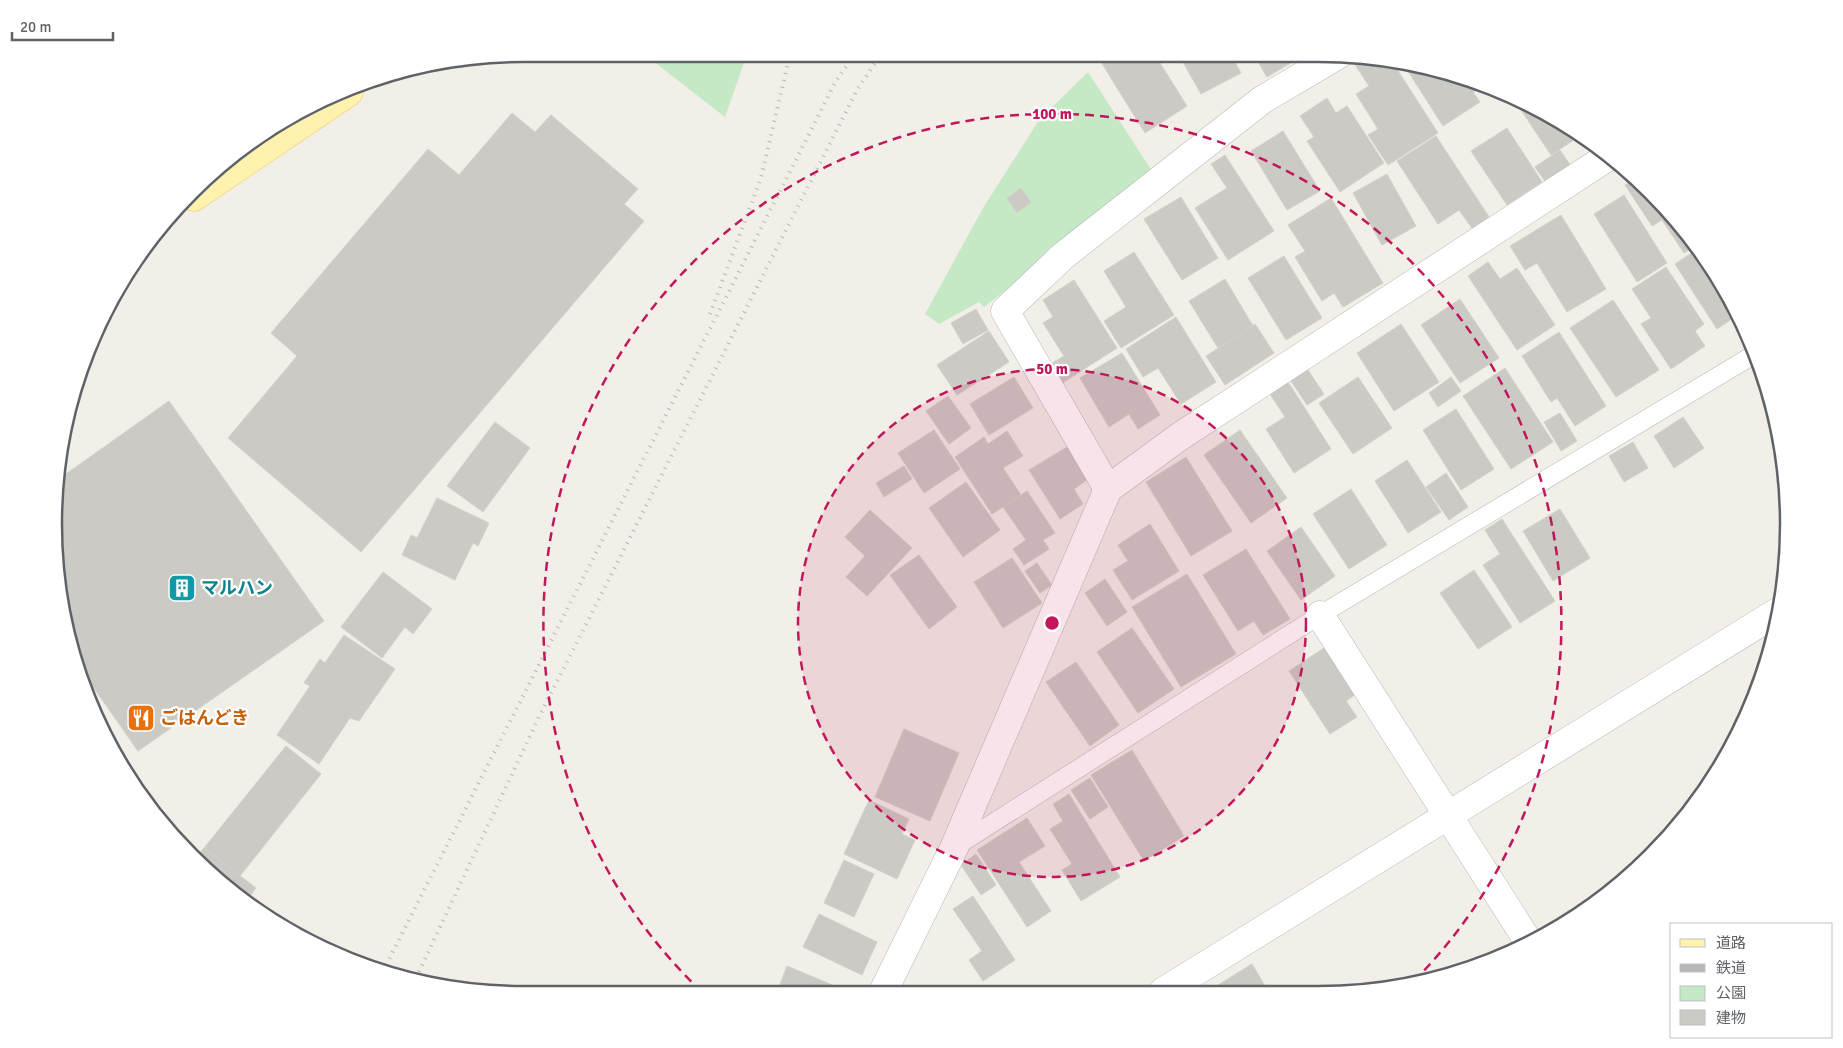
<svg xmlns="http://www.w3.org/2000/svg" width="1843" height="1048" font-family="Signika,'Noto Sans JP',sans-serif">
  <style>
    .green { fill: #c5e8c5 }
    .building { fill: #cccac5; stroke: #d6d1c6 }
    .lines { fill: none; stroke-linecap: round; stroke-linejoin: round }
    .lane-casing { stroke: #b5b8bc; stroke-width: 19 }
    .street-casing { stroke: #b5b8bc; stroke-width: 29 }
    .primary-casing { stroke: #f2c960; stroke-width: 29 }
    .lane { stroke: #fff; stroke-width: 18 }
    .street { stroke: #fff; stroke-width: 28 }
    .primary { stroke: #fff2af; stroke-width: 28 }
    .rail { stroke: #b6b7b8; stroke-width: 4; stroke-dasharray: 1 6; stroke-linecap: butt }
    .ring { fill: none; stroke: #c2185b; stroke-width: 2.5; stroke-dasharray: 9 6 }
    .labels { text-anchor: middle; stroke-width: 4.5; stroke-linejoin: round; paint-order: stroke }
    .culture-label { font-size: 18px; font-weight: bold; fill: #0d838f; stroke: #fff; text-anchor: start }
    .food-label { font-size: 18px; font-weight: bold; fill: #c56008; stroke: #fff; text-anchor: start }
    .rim { fill: none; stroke: #5f6368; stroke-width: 2.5 }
    .centre { fill: #c2185b; stroke: #fff; stroke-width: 2.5 }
    .ring-label { font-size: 15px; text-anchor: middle; font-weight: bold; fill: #c2185b; stroke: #fff; stroke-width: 4.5; stroke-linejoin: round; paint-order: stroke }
  </style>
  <rect width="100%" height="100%" fill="#f1efe8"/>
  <g class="green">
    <path d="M644,54H747L725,117Z"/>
    <path d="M1088,72L1155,176L984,307L979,302L939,324L925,314L983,208L1039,120Z"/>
  </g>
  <g class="building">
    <path d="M1113,54L1155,55L1187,106L1145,133L1101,62Z"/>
    <path d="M1179,55H1231L1241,73L1201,94Z"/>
    <path d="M1254,55H1304L1267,77Z"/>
    <path d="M1362,57L1393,63L1438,133L1388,165L1368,135L1378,129L1356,94L1369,86L1354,63Z"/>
    <path d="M1404,65L1470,79L1479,83L1481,87L1473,92L1480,102L1443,126Z"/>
    <path d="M1327,98L1336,113L1347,106L1384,163L1340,192L1307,141L1314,137L1300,116Z"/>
    <path d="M1520,102L1554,117L1580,136L1551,155L1517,104Z"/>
    <path d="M512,113L535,132L551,115L638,189L624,204L644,221L361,552L228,438L297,356L271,333L428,149L459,175Z"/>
    <path d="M1507,128L1542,182L1507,205L1471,151Z"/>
    <path d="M1283,131L1320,191L1287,210L1251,151Z"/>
    <path d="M1436,136L1491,220L1474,231L1459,210L1438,224L1397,161Z"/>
    <path d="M1560,150L1577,175L1552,191L1535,167Z"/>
    <path d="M1225,155L1274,231L1228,260L1195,208L1227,188L1211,164Z"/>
    <path d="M1387,174L1416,226L1382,245L1353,193Z"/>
    <path d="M1636,178L1692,238L1697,245L1684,253L1662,220L1652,226L1625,185Z"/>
    <path d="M1021,188L1031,202L1017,213L1007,198Z"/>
    <path d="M1624,195L1667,263L1637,282L1594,214Z"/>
    <path d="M1181,197L1218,258L1182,280L1144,219Z"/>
    <path d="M1331,198L1383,283L1343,307L1334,293L1322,301L1295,257L1305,251L1288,225Z"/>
    <path d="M1561,215L1606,289L1567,312L1537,263L1525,270L1510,246Z"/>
    <path d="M1699,248L1739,314L1717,329L1675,264Z"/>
    <path d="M1134,252L1174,315L1121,348L1104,321L1126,307L1104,271Z"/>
    <path d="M1284,256L1322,318L1286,340L1248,278Z"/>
    <path d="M1488,262L1500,279L1517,268L1555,325L1517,350L1468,276Z"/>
    <path d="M1666,267L1704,324L1695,331L1705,346L1671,369L1641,324L1651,318L1632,289Z"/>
    <path d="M1225,279L1253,326L1218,348L1189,301Z"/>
    <path d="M1074,280L1117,348L1061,384L1049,365L1064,356L1043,323L1053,317L1043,300Z"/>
    <path d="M1460,299L1499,358L1460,383L1421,325Z"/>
    <path d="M1613,300L1659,370L1616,397L1570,328Z"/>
    <path d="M976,309L988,330L963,344L951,323Z"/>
    <path d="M1176,317L1216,382L1181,404L1158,368L1143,377L1126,349Z"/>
    <path d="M1255,324L1274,353L1225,385L1206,356Z"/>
    <path d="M1401,324L1439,382L1394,411L1357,353Z"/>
    <path d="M989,331L1009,362L957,395L937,365Z"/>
    <path d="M1559,332L1606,406L1575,426L1557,398L1551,402L1522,356Z"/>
    <path d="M1122,353L1160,415L1138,429L1129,414L1109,427L1080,378Z"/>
    <path d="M1306,367L1324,394L1307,405L1289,378Z"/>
    <path d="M1505,368L1553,442L1511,469L1463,396Z"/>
    <path d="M1014,377L1033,408L989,435L970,404Z"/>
    <path d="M1358,377L1392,428L1353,454L1319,403Z"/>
    <path d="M1451,377L1461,391L1438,407L1429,393Z"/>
    <path d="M1288,382L1331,449L1294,473L1266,429L1285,417L1270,394Z"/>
    <path d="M948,396L971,428L949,444L926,411Z"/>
    <path d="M169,401L324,621L138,751L82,671L55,554L63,476Z"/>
    <path d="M1456,409L1494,469L1461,490L1423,430Z"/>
    <path d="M1560,413L1577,441L1561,451L1544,422Z"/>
    <path d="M1683,417L1704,448L1674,468L1654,436Z"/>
    <path d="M495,422L530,448L483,512L447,486Z"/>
    <path d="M934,430L960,469L924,493L898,453Z"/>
    <path d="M1240,430L1287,498L1251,523L1204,455Z"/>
    <path d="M1007,431L1023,456L1003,468L1021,495L992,514L955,457L984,437L988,444Z"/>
    <path d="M1633,442L1648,468L1624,482L1609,456Z"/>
    <path d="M1067,447L1087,480L1074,489L1083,504L1060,519L1029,470Z"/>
    <path d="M1186,457L1232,531L1191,556L1146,482Z"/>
    <path d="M1407,460L1441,512L1408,533L1375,481Z"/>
    <path d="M904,466L912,479L884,497L876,483Z"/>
    <path d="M1446,473L1468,507L1449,520L1426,487Z"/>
    <path d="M966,482L1000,530L963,557L929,508Z"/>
    <path d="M1351,489L1387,545L1349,569L1313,514Z"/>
    <path d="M1027,491L1055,533L1043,540L1049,549L1024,565L1013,549L1026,540L1003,507Z"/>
    <path d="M437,498L489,523L478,546L473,543L455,580L402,555L411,535L417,538Z"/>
    <path d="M1560,509L1590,558L1553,581L1523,531Z"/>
    <path d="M870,510L912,548L867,596L846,577L865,556L845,537Z"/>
    <path d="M1502,519L1555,601L1520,623L1483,565L1500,554L1485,530Z"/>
    <path d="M1150,524L1179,571L1132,600L1113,570L1128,561L1118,545Z"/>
    <path d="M1301,527L1335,576L1301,600L1267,551Z"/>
    <path d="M1246,549L1290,619L1263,635L1254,621L1238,631L1203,575Z"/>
    <path d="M919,555L957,607L929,629L890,575Z"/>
    <path d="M1012,558L1042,603L1003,628L974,582Z"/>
    <path d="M1037,563L1052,585L1040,593L1025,571Z"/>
    <path d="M1474,570L1512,627L1478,649L1440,593Z"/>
    <path d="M383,572L432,609L413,634L405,627L382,658L341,627Z"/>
    <path d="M1187,574L1236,654L1181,687L1132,607Z"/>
    <path d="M1105,579L1127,612L1107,626L1085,593Z"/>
    <path d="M1132,628L1174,689L1138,713L1097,652Z"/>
    <path d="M344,635L395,669L359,721L350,718L319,764L277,735L310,686L304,683L320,659L325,663Z"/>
    <path d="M1327,646L1357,693L1346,701L1357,717L1330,734L1289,671Z"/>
    <path d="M1076,662L1119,725L1090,746L1046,682Z"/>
    <path d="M904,729L959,753L930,821L875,797Z"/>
    <path d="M286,746L321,774L240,876L204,848Z"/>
    <path d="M1132,750L1184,836L1144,861L1091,775Z"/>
    <path d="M1090,778L1108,807L1090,819L1071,790Z"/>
    <path d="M1069,794L1120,877L1081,901L1062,870L1072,864L1050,829L1063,821L1053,804Z"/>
    <path d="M869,800L909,819L902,834L915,840L897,879L844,854Z"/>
    <path d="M1027,818L1045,846L1019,862L1051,911L1027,927L977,850Z"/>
    <path d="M204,848L256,888L248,898L197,856Z"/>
    <path d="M976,854L996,885L981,895L961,865Z"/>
    <path d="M844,860L874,874L854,917L824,903Z"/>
    <path d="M973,896L1015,960L983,981L969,960L982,951L953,909Z"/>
    <path d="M819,914L877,942L862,975L803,947Z"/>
    <path d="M1252,964L1268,991L1210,990Z"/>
    <path d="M787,966L842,989L841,992H777Z"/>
  </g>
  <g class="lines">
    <g class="lane-casing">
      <path id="lane" d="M955,847L1320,615L1755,354"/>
    </g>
    <g class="street-casing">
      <g id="street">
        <path d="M1108,489L1005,311L1063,256L1262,100L1338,55"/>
        <path d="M1320,615L1528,941"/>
        <path d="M1164,991L1779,611"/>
        <path d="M883,992L954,848L1108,489L1179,437L1609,156"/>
      </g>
    </g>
    <g class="primary-casing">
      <path id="primary" d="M194,197L349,92"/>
    </g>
    <use href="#lane" class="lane"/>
    <use href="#street" class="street"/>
    <use href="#primary" class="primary"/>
    <g class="rail">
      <path d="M710,314L761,178L790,54"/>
      <path d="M383,971L836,81L855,54"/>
      <path d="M416,978L538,719L857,90L881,54"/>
    </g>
  </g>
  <circle cx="1052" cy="623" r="254" fill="#c2185b" fill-opacity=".12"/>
  <g class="ring">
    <circle cx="1052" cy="623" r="254"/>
    <path d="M702 992A509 509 0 1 1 1415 980"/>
  </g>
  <defs>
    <g id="building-square" transform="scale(1.4375)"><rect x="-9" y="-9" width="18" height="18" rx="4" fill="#0f9aa8" stroke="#fff"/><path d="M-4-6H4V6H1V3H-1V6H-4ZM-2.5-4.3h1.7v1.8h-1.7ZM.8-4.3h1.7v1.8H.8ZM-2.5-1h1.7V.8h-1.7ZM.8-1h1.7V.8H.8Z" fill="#fff"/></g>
    <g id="restaurant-square" transform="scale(1.4375)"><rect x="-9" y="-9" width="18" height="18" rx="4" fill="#e8710a" stroke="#fff"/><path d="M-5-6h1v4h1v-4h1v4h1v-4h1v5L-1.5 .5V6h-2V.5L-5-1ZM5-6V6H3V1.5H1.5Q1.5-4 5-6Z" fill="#fff"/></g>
  </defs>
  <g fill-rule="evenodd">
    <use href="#building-square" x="182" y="588"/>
    <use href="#restaurant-square" x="141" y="718"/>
  </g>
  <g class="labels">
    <g class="culture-label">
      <text x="201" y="594">マルハン</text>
    </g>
    <g class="food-label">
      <text x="160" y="724">ごはんどき</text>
    </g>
  </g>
  <path d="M0 0H1843V1048H0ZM524 62H1318A462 462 0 0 1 1780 524V524A462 462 0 0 1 1318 986H524A462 462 0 0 1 62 524V524A462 462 0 0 1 524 62Z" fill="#fff" fill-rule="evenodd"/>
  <path class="rim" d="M524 62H1318A462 462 0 0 1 1780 524V524A462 462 0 0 1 1318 986H524A462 462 0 0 1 62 524V524A462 462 0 0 1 524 62Z"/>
  <circle cx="1052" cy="623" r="8" class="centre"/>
  <g class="ring-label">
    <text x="1052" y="119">100 m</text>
    <text x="1052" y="374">50 m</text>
  </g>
  <rect x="1670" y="923" width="162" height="115" fill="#ffffff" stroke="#bfc1c3"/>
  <rect x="1680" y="939" width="25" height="8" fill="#fff2af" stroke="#bfc1c3"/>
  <text x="1716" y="948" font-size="15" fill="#5f6368">道路</text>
  <rect x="1680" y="964" width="25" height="8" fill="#b6b7b8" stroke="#bfc1c3"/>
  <text x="1716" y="973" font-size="15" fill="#5f6368">鉄道</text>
  <rect x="1680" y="986" width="25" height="15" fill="#c5e8c5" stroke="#bfc1c3"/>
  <text x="1716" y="998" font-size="15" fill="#5f6368">公園</text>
  <rect x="1680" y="1010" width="25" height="15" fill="#cccac5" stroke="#bfc1c3"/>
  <text x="1716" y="1023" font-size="15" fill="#5f6368">建物</text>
  <path d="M12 32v8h101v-8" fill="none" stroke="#5f6368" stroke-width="2.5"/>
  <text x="20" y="32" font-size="15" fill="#5f6368" stroke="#ffffff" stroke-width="4" paint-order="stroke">20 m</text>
</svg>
